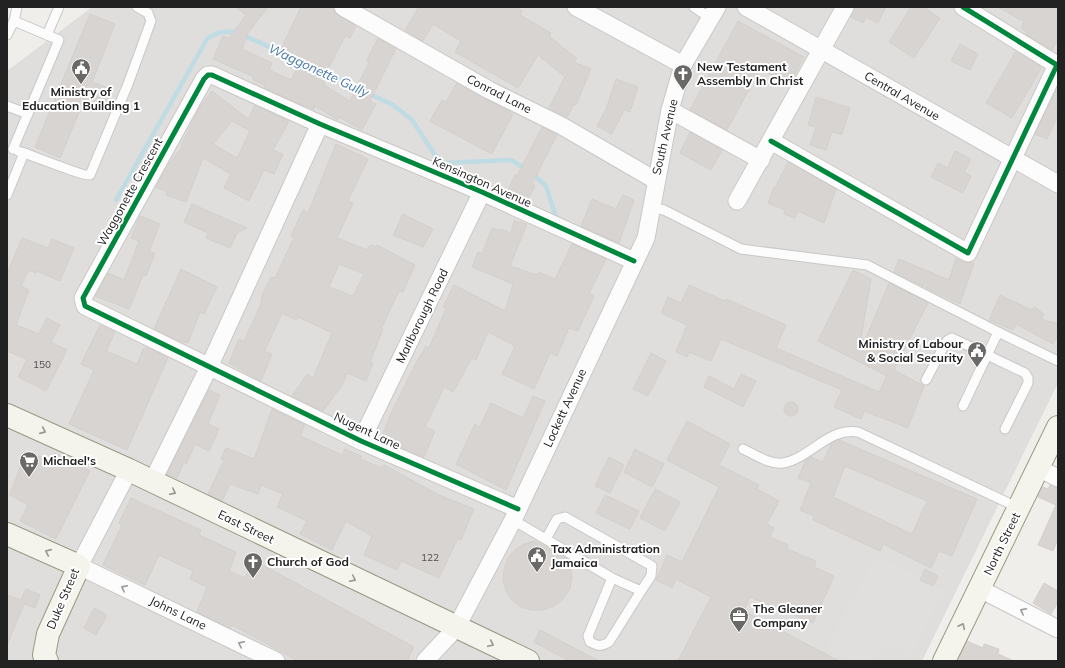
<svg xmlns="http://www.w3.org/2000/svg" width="1065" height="668" font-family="Mulish,sans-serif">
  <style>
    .residential { fill: #dfdedc }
    .parking { fill: #e0dfde }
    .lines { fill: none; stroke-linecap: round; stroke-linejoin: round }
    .stream { stroke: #bfdbe3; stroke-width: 4.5 }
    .building { fill: #d7d4d2; stroke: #d3d0cc; fill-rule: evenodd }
    .lane-casing { stroke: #c9c8c7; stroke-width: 11 }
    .street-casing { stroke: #c9c8c7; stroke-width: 19 }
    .secondary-casing { stroke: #999a82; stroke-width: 24 }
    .lane { stroke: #fdfcfc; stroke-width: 9 }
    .street { stroke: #fdfcfc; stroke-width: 17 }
    .secondary { stroke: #f4f4ed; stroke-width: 22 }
    .cycleway-casing { stroke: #fff; stroke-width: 8 }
    .cycleway { stroke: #00873e; stroke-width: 5 }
    .oneway { stroke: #969692 }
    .oneway2 { stroke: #9a9a9a }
    .labels { text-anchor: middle; stroke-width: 4; stroke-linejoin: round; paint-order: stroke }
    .number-label { font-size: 10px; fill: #4f4e4e }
    .poi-label { font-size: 12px; font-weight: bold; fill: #222; stroke: #fff; text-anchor: start }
    .street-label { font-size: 12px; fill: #222; stroke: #fff }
    .water-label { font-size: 13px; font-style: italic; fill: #4a7aab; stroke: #fff }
  </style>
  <rect width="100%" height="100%" fill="#f0eeeb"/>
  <path class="residential" d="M92,7H1058V383L922,661H7V71Z"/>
  <path class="parking" d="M876,555L945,591L911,656L886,643L875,661H847L825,650Z"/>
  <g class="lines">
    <g class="stream">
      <path d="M321,70L361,90"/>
      <path d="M368,93L393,105L412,120L435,155L444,163L511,160L526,169"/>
      <path d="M532,173L546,186L557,220"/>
      <path d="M116,200L207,39C217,32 224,31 236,32L305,63"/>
    </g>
  </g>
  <g class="building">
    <path d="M236,7H268L248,33L242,49L272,63L269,70L291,80L302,58L281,49L301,7H333L338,15L356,26L350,38L345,36L322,81L325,82L324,85L350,101L369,62L367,60L378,38L396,49L370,101L376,104L362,130L339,117L338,120L315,106L314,109L298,103L264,88L265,85L253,80L254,77L213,59L223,36L229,38L246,15Z"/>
    <path d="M419,7H515L522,11L520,15L551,33L549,36L577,59L574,62L591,69L576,105L574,104L567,117L549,108L565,77L538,55L518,88L455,52L461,41L433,24L423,41L405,30Z"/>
    <path d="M855,7H886L878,23L866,17L863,23L851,17Z"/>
    <path d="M911,7H923L940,18L914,58L889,42Z"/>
    <path d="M998,7H1058V39L1052,50L1026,34L1027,32L1021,28L1024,22Z"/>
    <path d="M90,14L115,24L92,82L111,89L102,110L83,103L60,158L35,147Z"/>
    <path d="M738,21L804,57L789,85L760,69L727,130L690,110Z"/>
    <path d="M960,44L978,54L970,70L951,61Z"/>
    <path d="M1016,51L1042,67L1012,118L986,103Z"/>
    <path d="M616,79L638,87L630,112L624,110L612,134L597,126L606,109Z"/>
    <path d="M457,83L513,114L492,154L430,121L442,100L446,102Z"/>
    <path d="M1058,86V115L1047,139L1035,134Z"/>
    <path d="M212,91L248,119L255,105L289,121L273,150L283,154L274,174L264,170L249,201L224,188L231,174L203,158L186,202L166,195L167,192L156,187L170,162L183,146L181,145L201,105ZM232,121L250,131L237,158L213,144Z"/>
    <path d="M816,97L850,108L842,134L832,132L826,150L810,145L816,127L808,125Z"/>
    <path d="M542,127L557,135L532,184L535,186L527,201L507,192L515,175L517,176Z"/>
    <path d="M690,132L722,150L711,170L680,153Z"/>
    <path d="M336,144L368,159L348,201L353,203L337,238L367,250L370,245L376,247L377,245L415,265L403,292L399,291L381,329H383L370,362L373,363L366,381L347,373L343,384L323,411L292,396L307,374L313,378L332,333L298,317L296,320L282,313L265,350L266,352L272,354L261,381L229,363L239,339L244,341L261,304L262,295L271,277L275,278L294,237L291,236L303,210L308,213ZM339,264L364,274L353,296L329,287Z"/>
    <path d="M955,151L971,159L964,172L971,176L963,193L931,177L938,163L948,168Z"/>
    <path d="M788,162L836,189L824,223L798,211L795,218L784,214L785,210L768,203L774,187L775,188Z"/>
    <path d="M623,195L634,200L619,243L581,226L592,199L616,209Z"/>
    <path d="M192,204L247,228L237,233L230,248L206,238L208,233L184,222Z"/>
    <path d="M403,214L433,229L423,247L393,235Z"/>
    <path d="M140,216L160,224L149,251L155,254L146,276L143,275L129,309L95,296L108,273L124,280L139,241L131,238Z"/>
    <path d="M514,221L527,224L510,266L537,275L539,272L555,279L572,244L606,259L589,294L594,296L578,331L569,328L557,356L550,353L534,389L502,374L515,346L488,332L476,360L472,358L453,392L444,387L425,427L435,431L424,457L381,439L391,413L415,365L426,346L429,348L446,308L443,307L454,285L505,311L513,284L472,267L478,252L482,254L492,228L500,231L501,229L511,233Z"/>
    <path d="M22,238L48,248L52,239L74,248L60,281L37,271L36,273L29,270L21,286L29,290L16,325L39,334L47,318L60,325L51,342L67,350L46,391L18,377L27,359L7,351V274Z"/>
    <path d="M956,258L963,262L974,263L960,304L894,272L899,259L949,280Z"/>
    <path d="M181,269L217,287L204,314L200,312L188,343L176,340L154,329Z"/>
    <path d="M853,270L871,279L861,338L865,340L889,283L928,303L894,370L924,386L908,428L864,411L861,419L834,407L842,390L721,339L711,361L689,352L687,357L676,352L687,325L661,313L668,297L681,303L689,285L725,301L726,299L786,325L776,348L879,392L887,376L818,341Z"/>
    <path d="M1000,295L1032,310L1034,307L1044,314L1041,319L1058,324V334L1053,344L1016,324L1013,330L989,320Z"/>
    <path d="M100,325L115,332L106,351L137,364L144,348L146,349L147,347L168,358L127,450L69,424L94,370L81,364Z"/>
    <path d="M651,353L666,361L648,396L633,389Z"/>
    <path d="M741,374L756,381L743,407L704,387L709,376L734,389Z"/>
    <path d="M209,390L220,395L208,424L219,429L209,451L195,444L186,464L184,462L177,478L167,474Z"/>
    <path d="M533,396L545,401L506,490L456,464L475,424L480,427L491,403L523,418Z"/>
    <circle cx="791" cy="409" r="7"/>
    <path d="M272,409L305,425L300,436L342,455L345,449L361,456L360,459L382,468L384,465L439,495L474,509L461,540L458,538L439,578L401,561L397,570L364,555L372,536L346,521L332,550L300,534L307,521L277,507L283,494L261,485L258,494L230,484L222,501L208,494L224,460L221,459L226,448L254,459Z"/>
    <path d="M687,421L730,444L719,465L759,485L757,489L779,501L767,524L774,528L770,537L788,545L787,549L816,561L814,567L834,576L813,623L750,597L744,611L839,661H678L711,597L676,579L672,588L656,580L667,555L682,562L719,487L667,460Z"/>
    <path d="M839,440L977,499L952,556L939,551L931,568L883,544L880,551L813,520L814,516L800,510L811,483L798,478L806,460L811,457L823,462L831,444ZM845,466L927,501L912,534L833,497Z"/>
    <path d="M635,449L664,464L652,487L624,472Z"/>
    <path d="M54,453L90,471L56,539L20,521L28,505L10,495L22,462L40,456L50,461Z"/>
    <path d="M609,457L624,465L610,493L595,486Z"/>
    <path d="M1050,485L1058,488V539L1053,551L1038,545L1056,505L1038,497L1043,487L1048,489Z"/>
    <path d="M655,489L680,502L665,531L640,518Z"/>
    <path d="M605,495L639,511L630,529L596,513Z"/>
    <path d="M131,498L201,530L199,535L236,552L229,571L245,578L253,560L255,561L414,647L407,661H298L232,625L230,628L197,612L207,587L190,579L193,571L159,555L145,585L103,565L122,525L119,523Z"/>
    <path d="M535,541L567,558L570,566L572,577L570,589L563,599L554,606L543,610H532L521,607L512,600L506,591L503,580L504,569L508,558L515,550L524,544Z"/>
    <path d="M925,569L938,576L933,586L920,580Z"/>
    <path d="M1044,583L1058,591V602L1051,614L1033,603Z"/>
    <path d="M26,589L40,595L35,608L24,604L7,645V595L21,600Z"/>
    <path d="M94,608L107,615L96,635L84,628Z"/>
    <path d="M540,630L599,661H569L534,642Z"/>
    <path d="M967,641L983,648L984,644L999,649L998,654L1014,661H958Z"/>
  </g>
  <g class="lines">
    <g class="lane-casing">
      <g id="lane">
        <path d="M694,7L710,18"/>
        <path d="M14,21L17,7"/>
        <path d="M7,35L14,21L59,40L13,149"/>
        <path d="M47,35L59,7"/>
        <path d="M7,106L28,114"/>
        <path d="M24,153C33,156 86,177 90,175L128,84L151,21L148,13L137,7"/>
        <path d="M7,195L24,153L18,151"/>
        <path d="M651,207L664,210L741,249L867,265L998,332L1058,361"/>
        <path d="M926,380L945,344L948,340L952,338L1025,373L1028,378V383L1005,429"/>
        <path d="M963,406L998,332"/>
        <path d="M743,449C754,454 770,465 783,463C811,458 828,427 858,432L1019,508"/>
        <path d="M513,520L612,578L641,591L651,576L652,566L645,562L565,517L557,519L546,539"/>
        <path d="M612,578L588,636L590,642C598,646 601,647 609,642L641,591"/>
      </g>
    </g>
    <g class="street-casing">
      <g id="street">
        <path d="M343,7L489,90L562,126L655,180"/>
        <path d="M576,7L683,65"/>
        <path d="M746,7L1058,184"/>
        <path d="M670,110L761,160"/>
        <path d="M771,141L968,253L1057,65L963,7"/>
        <path d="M737,201L845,7"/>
        <path d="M361,441L482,192"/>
        <path d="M1038,468L1058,478"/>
        <path d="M129,470L79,566L276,661"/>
        <path d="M152,482L209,367L320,124"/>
        <path d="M518,509L361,441L85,306L83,298L204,79L208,75H212L320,124L482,192L634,261"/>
        <path d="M980,589L1058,629"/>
        <path d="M425,661L456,628L513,520L646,238L670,110L683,65L717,7"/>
      </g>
    </g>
    <g class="secondary-casing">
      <g id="secondary">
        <path d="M7,415L129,470L528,661"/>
        <path d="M7,534L79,566L48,634L44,655L47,661"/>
        <path d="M944,661L1058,427"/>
      </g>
    </g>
    <use href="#lane" class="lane"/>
    <use href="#street" class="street"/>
    <use href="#secondary" class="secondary"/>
    <g class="cycleway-casing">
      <g id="cycleway">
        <path d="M771,141L968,253L1057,65L963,7"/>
        <path d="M518,509L361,441L85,306L83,298L204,79L208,75H212L320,124L482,192L634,261"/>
      </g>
    </g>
    <use href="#cycleway" class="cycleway"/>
  </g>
  <defs><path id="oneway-chevron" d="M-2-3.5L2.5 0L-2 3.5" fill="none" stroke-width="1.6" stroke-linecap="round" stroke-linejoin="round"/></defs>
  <g class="oneway">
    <use href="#oneway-chevron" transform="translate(43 431) rotate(24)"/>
    <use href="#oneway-chevron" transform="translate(173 492) rotate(26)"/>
    <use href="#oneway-chevron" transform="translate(48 552) rotate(-156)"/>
    <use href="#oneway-chevron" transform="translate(353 579) rotate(26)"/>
    <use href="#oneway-chevron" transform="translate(962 626) rotate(-64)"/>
    <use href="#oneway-chevron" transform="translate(491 644) rotate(25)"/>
  </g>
  <g class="oneway2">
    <use href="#oneway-chevron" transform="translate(124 588) rotate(-154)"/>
    <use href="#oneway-chevron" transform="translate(1023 611) rotate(-153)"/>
    <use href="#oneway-chevron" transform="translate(241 644) rotate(-154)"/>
  </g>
  <defs>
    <g id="civic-pin" transform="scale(1)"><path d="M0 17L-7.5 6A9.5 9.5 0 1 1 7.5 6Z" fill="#6a6968" stroke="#fff"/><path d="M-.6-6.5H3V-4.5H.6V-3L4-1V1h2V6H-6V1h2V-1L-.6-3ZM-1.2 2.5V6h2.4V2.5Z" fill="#fff"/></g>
    <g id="church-pin" transform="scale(1)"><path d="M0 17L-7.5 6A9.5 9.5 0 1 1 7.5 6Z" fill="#6a6968" stroke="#fff"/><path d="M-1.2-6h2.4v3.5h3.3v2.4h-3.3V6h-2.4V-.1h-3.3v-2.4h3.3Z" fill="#fff"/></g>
    <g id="supermarket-pin" transform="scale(1)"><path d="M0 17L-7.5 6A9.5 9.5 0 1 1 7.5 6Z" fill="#6a6968" stroke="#fff"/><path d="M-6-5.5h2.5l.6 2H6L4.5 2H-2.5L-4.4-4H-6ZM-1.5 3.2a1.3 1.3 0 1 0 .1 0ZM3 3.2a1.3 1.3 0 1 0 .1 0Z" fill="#fff"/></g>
    <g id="office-pin" transform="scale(1)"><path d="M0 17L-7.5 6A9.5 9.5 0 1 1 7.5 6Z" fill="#6a6968" stroke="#fff"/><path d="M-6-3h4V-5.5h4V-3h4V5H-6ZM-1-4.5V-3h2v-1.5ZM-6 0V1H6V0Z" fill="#fff"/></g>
  </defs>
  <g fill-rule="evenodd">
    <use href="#civic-pin" x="81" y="68"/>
    <use href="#church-pin" x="683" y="74"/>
    <use href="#civic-pin" x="977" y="351"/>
    <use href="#supermarket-pin" x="29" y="461"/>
    <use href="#civic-pin" x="537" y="556"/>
    <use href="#church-pin" x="253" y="562"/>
    <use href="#office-pin" x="739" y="616"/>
  </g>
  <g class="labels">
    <g class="number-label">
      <text x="42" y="368">150</text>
      <text x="430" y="561">122</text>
    </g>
    <g class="poi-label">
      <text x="697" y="71">New Testament<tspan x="697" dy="14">Assembly In Christ</tspan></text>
      <text x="81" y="96" text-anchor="middle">Ministry of<tspan x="81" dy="14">Education Building 1</tspan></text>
      <text x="963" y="348" text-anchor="end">Ministry of Labour<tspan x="963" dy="14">&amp; Social Security</tspan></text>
      <text x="43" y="465">Michael's</text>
      <text x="551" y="553">Tax Administration<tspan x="551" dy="14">Jamaica</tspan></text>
      <text x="267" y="566">Church of God</text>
      <text x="753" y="613">The Gleaner<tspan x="753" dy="14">Company</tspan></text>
    </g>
    <g class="street-label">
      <text transform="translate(499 94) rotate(27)" y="4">Conrad Lane</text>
      <text transform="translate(902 96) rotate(30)" y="4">Central Avenue</text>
      <text transform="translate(665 137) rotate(-77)" y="4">South Avenue</text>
      <text transform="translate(482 182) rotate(24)" y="4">Kensington Avenue</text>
      <text transform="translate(130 192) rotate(-61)" y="4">Waggonette Crescent</text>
      <text transform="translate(422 316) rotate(-64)" y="4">Marlborough Road</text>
      <text transform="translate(565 408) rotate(-65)" y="4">Lockett Avenue</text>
      <text transform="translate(367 431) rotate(25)" y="4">Nugent Lane</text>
      <text transform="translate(246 527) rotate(26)" y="4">East Street</text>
      <text transform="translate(1002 544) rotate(-64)" y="4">North Street</text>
      <text transform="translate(63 599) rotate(-67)" y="4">Duke Street</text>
      <text transform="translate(178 613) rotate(26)" y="4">Johns Lane</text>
    </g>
    <g class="water-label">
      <text transform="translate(319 70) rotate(25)" y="5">Waggonette Gully</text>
    </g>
  </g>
  <rect width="1065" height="668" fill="none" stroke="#222222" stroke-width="16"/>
</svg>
